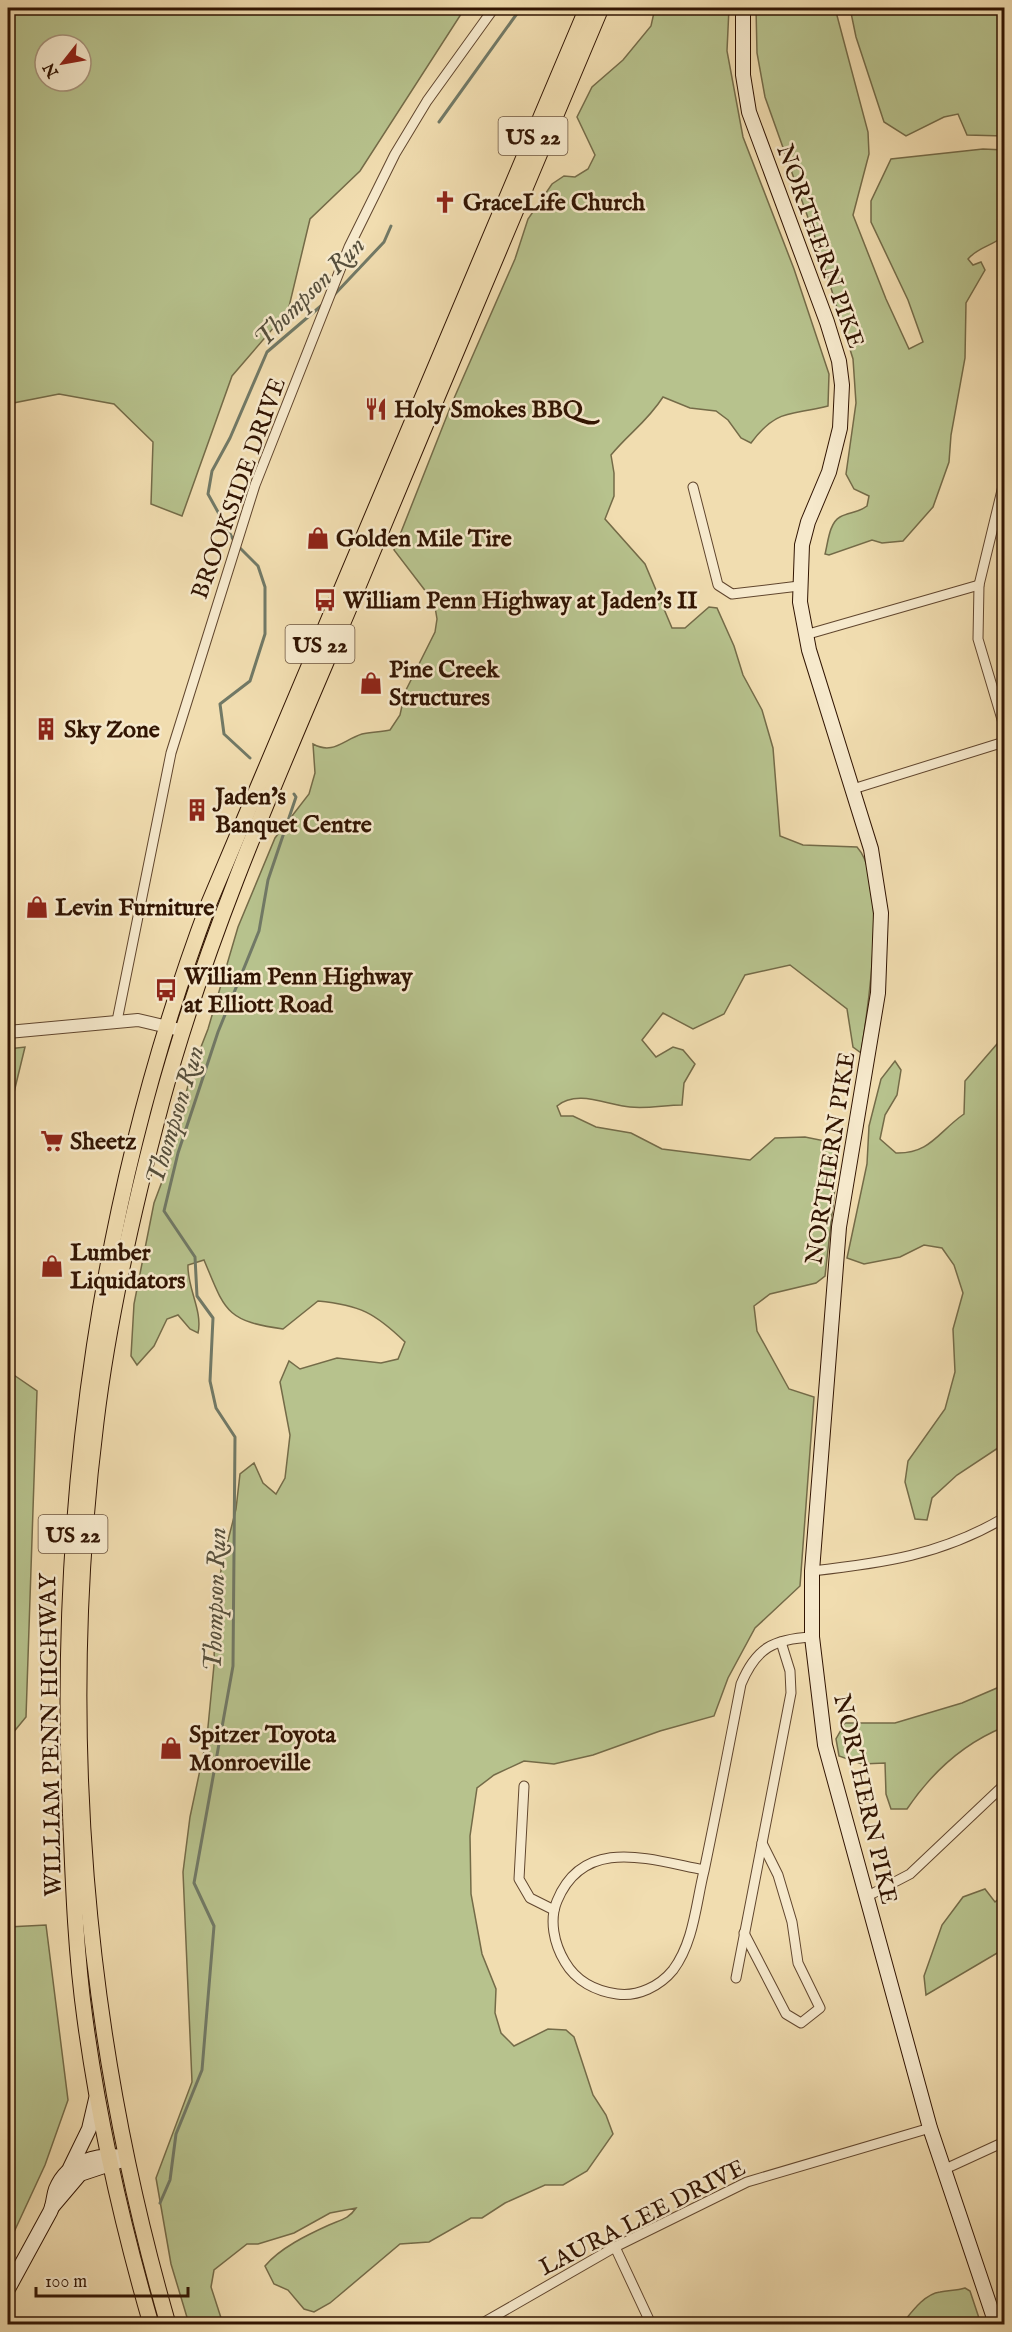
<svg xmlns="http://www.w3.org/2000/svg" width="1012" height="2332" font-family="'IM FELL English',serif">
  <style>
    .green { fill: #b7c28d; stroke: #746b48; stroke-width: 1.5; fill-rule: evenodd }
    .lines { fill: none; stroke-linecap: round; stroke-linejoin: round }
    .stream { stroke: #717966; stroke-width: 3 }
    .minor-casing { stroke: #61462e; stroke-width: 11 }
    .tertiary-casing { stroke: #61462e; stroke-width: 14 }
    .secondary-casing { stroke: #311402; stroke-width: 16 }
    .trunk-casing { stroke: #311402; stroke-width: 17 }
    .minor { stroke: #f6e9cc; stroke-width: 9 }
    .tertiary { stroke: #f6e9cc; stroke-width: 12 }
    .secondary { stroke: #f6e9cc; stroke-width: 14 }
    .trunk { stroke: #f1ddb0; stroke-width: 15 }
    .labels { text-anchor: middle; stroke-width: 5; stroke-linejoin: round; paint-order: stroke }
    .shield { fill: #f6e9cc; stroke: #6c543f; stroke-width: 1.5 }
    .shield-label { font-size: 22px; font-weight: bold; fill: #311402 }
    .poi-label { font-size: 24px; font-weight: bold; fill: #311402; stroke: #f6e9cc; text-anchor: start }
    .street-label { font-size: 24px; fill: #311402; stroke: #f6e9cc }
    .water-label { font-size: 26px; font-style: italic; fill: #564f3c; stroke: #f6e9cc }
  </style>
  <rect width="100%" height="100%" fill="#f1ddb0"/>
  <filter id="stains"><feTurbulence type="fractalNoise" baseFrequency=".00333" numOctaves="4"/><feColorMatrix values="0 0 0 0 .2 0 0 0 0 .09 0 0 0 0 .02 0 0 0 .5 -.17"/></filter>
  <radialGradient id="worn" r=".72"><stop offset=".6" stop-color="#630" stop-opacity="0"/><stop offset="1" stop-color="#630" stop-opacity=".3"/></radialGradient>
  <g class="green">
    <path d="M8,8H465L360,171L310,219L288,311L232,376L182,516L151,504L153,442L114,404L59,394L8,404ZM45,45H81V81H45Z"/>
    <path d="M655,8H729L727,51L743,137L794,269L829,374L828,406C790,416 777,408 751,443L741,438L728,420L716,411L690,408L663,397C647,422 629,433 611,455L614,473V496L605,519L645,564L672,628H685L709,607L717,608L734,646L743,675L762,710L773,748L780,836L803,845L857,847C888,881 868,1008 861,1053L853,1047L847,1009L790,965L745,975L724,1014L693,1029L663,1013L642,1040L656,1057L673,1047L683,1050L695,1064L684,1083L682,1105C665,1105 647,1109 630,1107C607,1105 577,1089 557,1106L561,1116H573L596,1127L631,1133L662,1149L750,1160L775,1138L805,1137L840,1144L825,1276L816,1283L770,1294L754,1306L757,1331L789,1389L814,1397L800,1586L755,1628L728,1678L714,1716L660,1731L593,1755L554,1764L524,1761L494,1775L477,1788L470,1836L471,1894L482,1954L496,1989L495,2013L501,2033L514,2046L548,2029L566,2030L574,2037L593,2095L606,2115L613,2134L587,2171L563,2185H545L505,2203L482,2218H471L429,2242L400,2244L330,2303L314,2312L304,2309L288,2290L274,2284L265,2266C280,2248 307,2235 329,2225C340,2220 349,2219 356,2208L330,2213L294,2233L258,2244H247L214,2270L211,2287L223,2324H189L171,2264L156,2178L192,2082L183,1872L190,1817L207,1737L214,1665L215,1608L222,1564L236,1509L240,1474L254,1463L263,1483L276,1494L285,1478L290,1435L280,1382L289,1361L300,1369L337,1358L381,1363L398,1359L405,1342C375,1313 360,1305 318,1301L283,1329C225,1321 225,1310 204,1260L188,1265C187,1288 203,1311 198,1333L190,1329L178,1315L167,1319L154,1346L137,1365L131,1356L134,1304L154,1203L166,1171L192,1070L208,1029L238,927L275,838L309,794L315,773L313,744C333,755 343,740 362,734C371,732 381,732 390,730L400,715L405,692L435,632L437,619L435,607L427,593L394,550L452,403L515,259L528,219L552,184L564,176L575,177L588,169L595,155L577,117L592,87L623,60L651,26Z"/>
    <path d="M756,8H835L868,132L869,154L853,215L886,299L909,349L923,342L908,300L871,222V201L891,159L983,149L1004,150V236C992,246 978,247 968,259L973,265L981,262L985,270L966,303L965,358L951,435L949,462L933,507L903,541L882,543L872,540L829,555L825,554C828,543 829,523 840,517C849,512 858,513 867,506L869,496L854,489L846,474L856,403L853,359L817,243L765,97L757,53Z"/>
    <path d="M850,8H1004V136L967,135L958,114L944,117L906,136L884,122L856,37Z"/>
    <path d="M1004,1043V1444L957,1475L932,1498L927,1520L915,1519L905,1482L908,1461L945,1409L955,1372L953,1329L963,1293L954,1265L942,1248L924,1245L900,1257L864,1264L847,1258L867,1164L869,1126L881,1079L895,1061L901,1070L897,1095L885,1115L880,1139L896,1153C930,1154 938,1132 964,1114L965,1081L997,1044Z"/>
    <path d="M25,1047L8,1117V1049Z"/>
    <path d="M8,1371L37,1391L26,1717L12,1734L8,1735Z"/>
    <path d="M1004,1685V1727C962,1744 932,1772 907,1809H891L886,1794L885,1763L862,1764L839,1756L836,1739L845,1723H895L962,1703Z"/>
    <path d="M985,1889L995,1902L1004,1894V1949L926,1995L924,1976L942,1925L963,1897Z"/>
    <path d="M46,1925L68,2100L45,2165L8,2245V1927Z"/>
    <path d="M965,2288L970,2291L981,2324H902C911,2313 924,2294 940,2292C949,2290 956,2291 965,2288Z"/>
  </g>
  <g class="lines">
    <g class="stream">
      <path d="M439,122L521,8"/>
      <path d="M334,295L384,242L391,226"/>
      <path d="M234,541L208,494L212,471L230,438L267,352L322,305"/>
      <path d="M238,546L258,566L265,587V634L250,681L220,704L224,734L250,758"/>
      <path d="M160,2203L170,2180L176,2134L202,2070L214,1926L194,1883L233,1666L235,1437L216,1408L210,1381L213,1318L197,1296L195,1257L164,1211L178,1153L218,1032L259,931L268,880L296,797L294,794"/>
    </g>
    <g class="minor-casing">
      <g id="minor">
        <path d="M1004,482L979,585L978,639L1004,726"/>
        <path d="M693,487L718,585L732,594L799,586"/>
        <path d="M805,635L979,585"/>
        <path d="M853,789L1004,742"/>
        <path d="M117,1021L171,753L255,485L349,247L395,154L427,101L494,8"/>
        <path d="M812,1571C883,1563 941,1555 1004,1518"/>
        <path d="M524,1786L519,1879L530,1898L554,1910"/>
        <path d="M704,1870C651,1860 584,1835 557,1901C549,1920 554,1944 565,1962C576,1981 596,1991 617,1994C638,1997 660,1986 673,1970C694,1942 696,1903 704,1871C717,1809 729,1746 741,1684C756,1648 773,1639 812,1637"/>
        <path d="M866,1897L910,1874L1004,1785"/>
        <path d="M744,1933L786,2014L801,2023L820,2008L798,1963L792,1922L778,1875L762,1843"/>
        <path d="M736,1978L791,1693L790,1671L781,1642"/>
        <path d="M943,2170L1004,2142"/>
        <path d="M615,2247L651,2324"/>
        <path d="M481,2324L615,2247L747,2182L930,2128"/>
      </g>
    </g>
    <g class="tertiary-casing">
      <path id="tertiary" d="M8,1032L138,1020L176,1029"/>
    </g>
    <g class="secondary-casing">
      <g id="secondary">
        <path d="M743,8V75L749,112L827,322L839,361L842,385L840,428L829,472L808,522L802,545L800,602L809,650L871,849L881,913L878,993L839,1227L812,1571V1637L825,1745L930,2128L996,2324"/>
        <path d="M70,2168L89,2129L96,2099"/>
        <path d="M52,2207L80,2174L119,2161"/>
        <path d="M8,2289C22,2263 36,2238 50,2212C54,2204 53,2197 56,2189C68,2160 98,2154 126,2157"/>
      </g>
    </g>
    <g class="trunk-casing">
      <g id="trunk">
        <path d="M151,2324C122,2224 99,2123 85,2019C75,1947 73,1875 70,1802C58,1496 101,1190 209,903L587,8"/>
        <path d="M168,2324C84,2033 58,1724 96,1422C109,1314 134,1206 162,1101C208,932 279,773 347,613C431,411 516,209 601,8"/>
      </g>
    </g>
    <use href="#minor" class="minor"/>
    <use href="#tertiary" class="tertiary"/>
    <use href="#secondary" class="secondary"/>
    <use href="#trunk" class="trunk"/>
  </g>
  <defs>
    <g id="church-bare" transform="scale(1.8)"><path d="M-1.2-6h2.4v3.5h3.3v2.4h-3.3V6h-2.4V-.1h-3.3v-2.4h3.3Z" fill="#8f2418" stroke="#f6e9cc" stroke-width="2.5" paint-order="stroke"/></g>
    <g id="restaurant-bare" transform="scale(1.8)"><path d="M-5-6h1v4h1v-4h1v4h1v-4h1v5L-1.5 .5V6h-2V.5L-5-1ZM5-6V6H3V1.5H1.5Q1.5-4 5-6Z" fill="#8f2418" stroke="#f6e9cc" stroke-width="2.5" paint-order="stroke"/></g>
    <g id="shop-bare" transform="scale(1.8)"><path d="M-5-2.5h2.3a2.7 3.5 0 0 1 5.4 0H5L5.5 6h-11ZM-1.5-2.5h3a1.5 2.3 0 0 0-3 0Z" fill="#8f2418" stroke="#f6e9cc" stroke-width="2.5" paint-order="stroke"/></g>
    <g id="bus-bare" transform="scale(1.8)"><path d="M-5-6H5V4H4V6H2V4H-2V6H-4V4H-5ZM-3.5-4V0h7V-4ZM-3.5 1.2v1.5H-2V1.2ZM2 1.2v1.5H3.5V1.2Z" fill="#8f2418" stroke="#f6e9cc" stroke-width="2.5" paint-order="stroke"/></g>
    <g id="building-bare" transform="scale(1.8)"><path d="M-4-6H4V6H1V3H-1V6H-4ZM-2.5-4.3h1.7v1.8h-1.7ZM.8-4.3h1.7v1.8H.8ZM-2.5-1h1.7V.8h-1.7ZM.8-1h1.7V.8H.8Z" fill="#8f2418" stroke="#f6e9cc" stroke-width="2.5" paint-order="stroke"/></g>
    <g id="supermarket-bare" transform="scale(1.8)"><path d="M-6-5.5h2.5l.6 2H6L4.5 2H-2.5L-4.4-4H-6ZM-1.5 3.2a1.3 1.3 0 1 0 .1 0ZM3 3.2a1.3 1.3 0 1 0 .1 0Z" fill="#8f2418" stroke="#f6e9cc" stroke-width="2.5" paint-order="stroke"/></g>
  </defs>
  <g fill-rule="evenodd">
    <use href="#church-bare" x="445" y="202"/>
    <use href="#restaurant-bare" x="376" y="409"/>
    <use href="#shop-bare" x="318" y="538"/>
    <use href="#bus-bare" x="325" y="600"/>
    <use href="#shop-bare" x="371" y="683"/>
    <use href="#building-bare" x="46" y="729"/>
    <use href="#building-bare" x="197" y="810"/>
    <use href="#shop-bare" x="37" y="907"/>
    <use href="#bus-bare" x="166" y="990"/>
    <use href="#supermarket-bare" x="52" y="1141"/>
    <use href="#shop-bare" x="52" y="1266"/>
    <use href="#shop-bare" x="171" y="1748"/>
  </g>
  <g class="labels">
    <g class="shield">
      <rect x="498.5" y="117" width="69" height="38" rx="4.5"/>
      <rect x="285.5" y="625" width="69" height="38" rx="4.5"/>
      <rect x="38.5" y="1515" width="69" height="38" rx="4.5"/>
    </g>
    <g class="shield-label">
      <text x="533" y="144">US 22</text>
      <text x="320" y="652">US 22</text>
      <text x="73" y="1542">US 22</text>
    </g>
    <g class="poi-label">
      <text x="463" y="210">GraceLife Church</text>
      <text x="394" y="417">Holy Smokes BBQ</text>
      <text x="336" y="546">Golden Mile Tire</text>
      <text x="343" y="608">William Penn Highway at Jaden's II</text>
      <text x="389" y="677">Pine Creek<tspan x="389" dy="28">Structures</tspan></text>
      <text x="64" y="737">Sky Zone</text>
      <text x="215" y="804">Jaden's<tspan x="215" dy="28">Banquet Centre</tspan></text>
      <text x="55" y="915">Levin Furniture</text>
      <text x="184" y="984">William Penn Highway<tspan x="184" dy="28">at Elliott Road</tspan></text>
      <text x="70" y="1149">Sheetz</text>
      <text x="70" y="1260">Lumber<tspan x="70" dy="28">Liquidators</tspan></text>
      <text x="189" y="1742">Spitzer Toyota<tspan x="189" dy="28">Monroeville</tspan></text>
    </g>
    <g class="street-label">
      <text transform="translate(821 246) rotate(70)" y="8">NORTHERN PIKE</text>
      <text transform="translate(238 488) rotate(-70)" y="8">BROOKSIDE DRIVE</text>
      <text transform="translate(830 1158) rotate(-81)" y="8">NORTHERN PIKE</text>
      <text transform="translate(50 1735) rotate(-91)" y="8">WILLIAM PENN HIGHWAY</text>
      <text transform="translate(866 1799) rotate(77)" y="8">NORTHERN PIKE</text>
      <text transform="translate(642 2217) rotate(-27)" y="8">LAURA LEE DRIVE</text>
    </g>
    <g class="water-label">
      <text transform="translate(309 291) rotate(-45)" y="9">Thompson Run</text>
      <text transform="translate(174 1115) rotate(-73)" y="9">Thompson Run</text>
      <text transform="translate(214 1599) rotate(-88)" y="9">Thompson Run</text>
    </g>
  </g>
  <rect width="1012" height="2332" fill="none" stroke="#f1ddb0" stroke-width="30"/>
  <rect x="9" y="9" width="994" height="2314" fill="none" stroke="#311402" stroke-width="3"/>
  <rect x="15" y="15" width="982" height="2302" fill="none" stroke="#311402" stroke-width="1.5"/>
  <g transform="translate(63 63) rotate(239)"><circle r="28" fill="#f6e9cc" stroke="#a7947b" stroke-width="1.5"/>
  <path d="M0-4.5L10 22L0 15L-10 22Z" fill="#8f2418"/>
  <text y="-9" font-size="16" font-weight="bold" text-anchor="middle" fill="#311402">N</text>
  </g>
  <path d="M36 2287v9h152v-9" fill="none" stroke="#311402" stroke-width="3"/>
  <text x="45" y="2287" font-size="18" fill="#311402" stroke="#f6e9cc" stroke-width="4.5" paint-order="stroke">100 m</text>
  <rect width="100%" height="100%" filter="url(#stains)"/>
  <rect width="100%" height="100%" fill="url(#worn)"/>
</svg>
